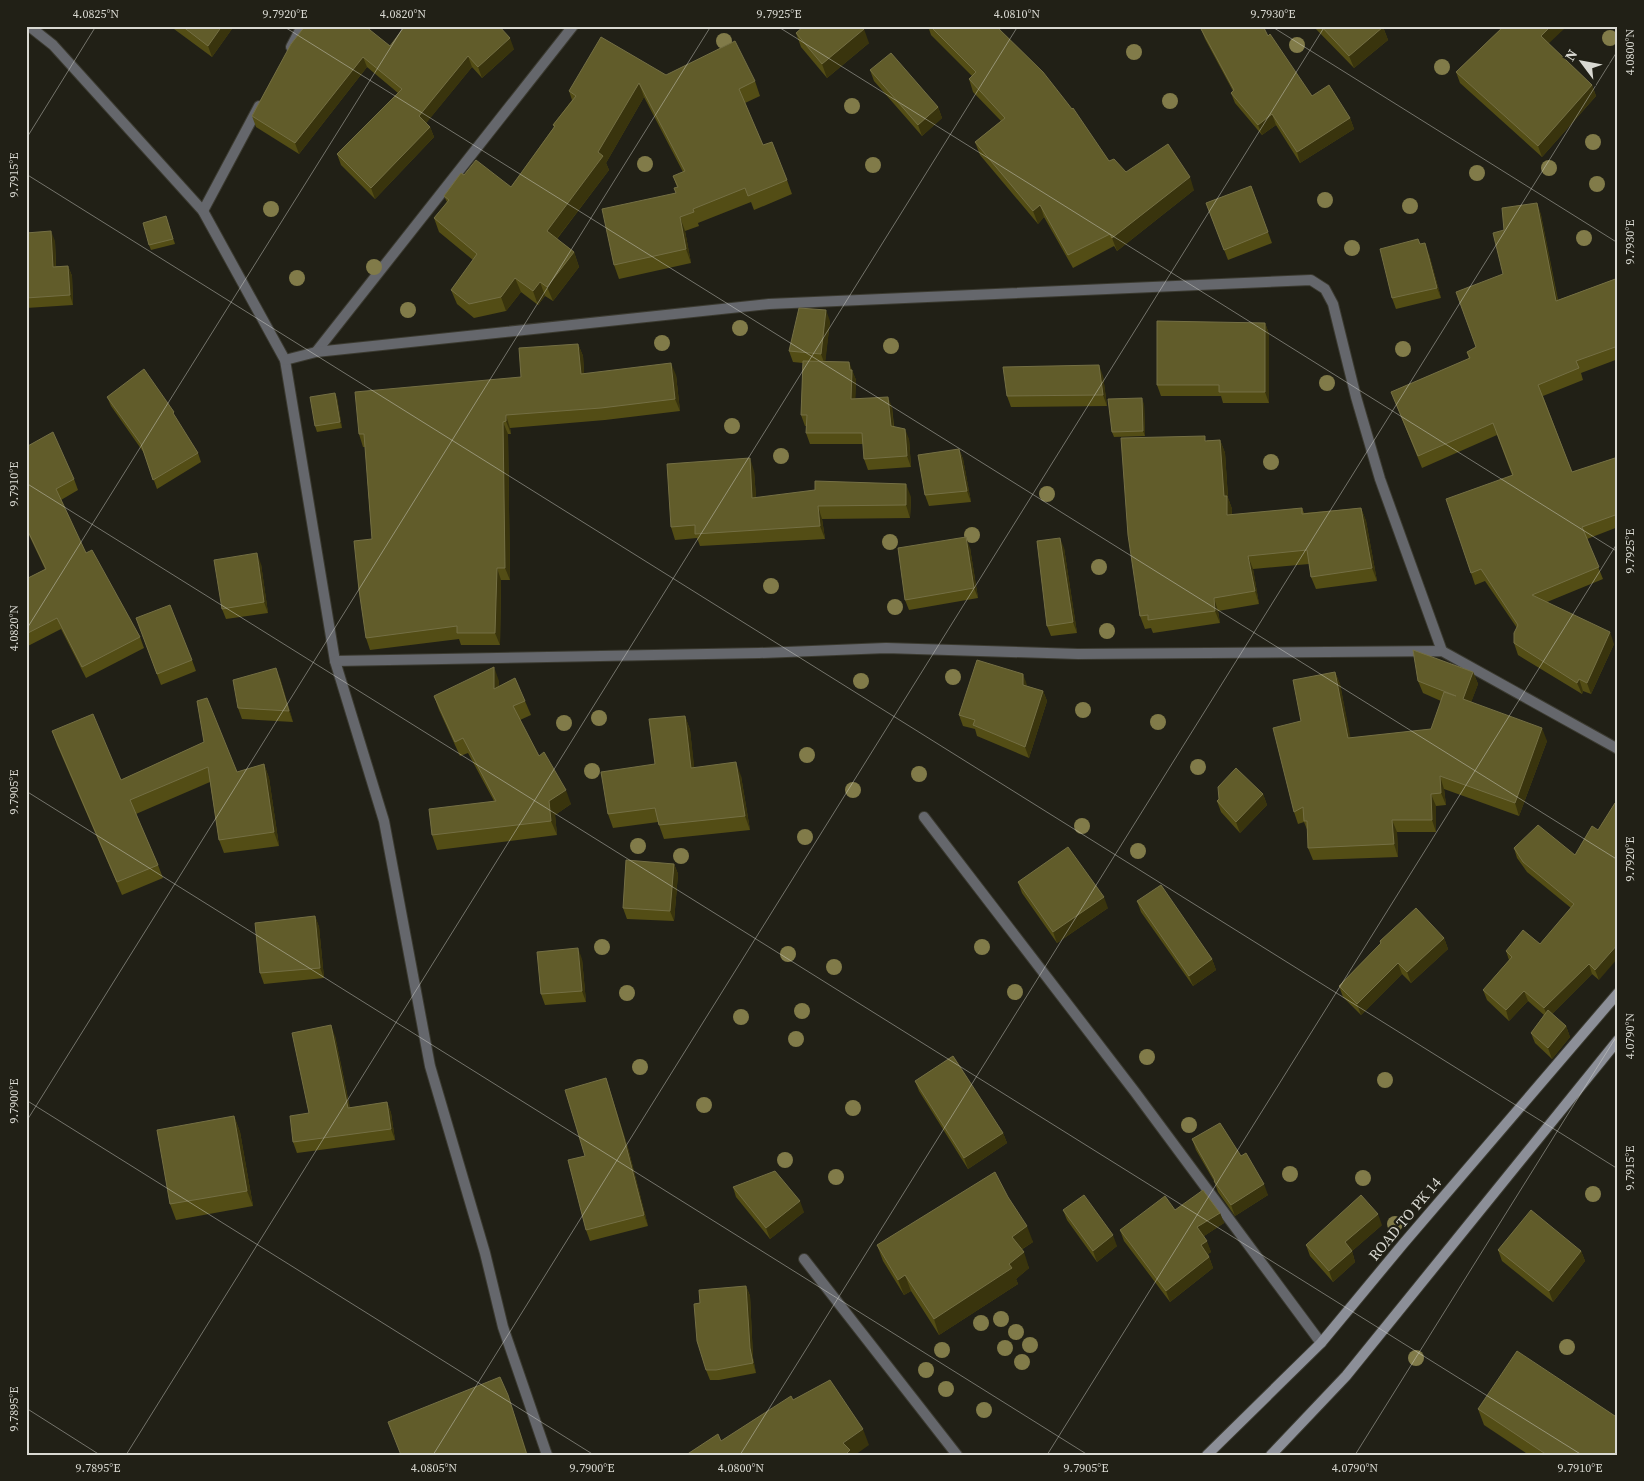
<svg xmlns="http://www.w3.org/2000/svg" width="1644" height="1481" font-family="'Source Serif 4',serif">
  <style>
    .lines { fill: none; stroke-linecap: round; stroke-linejoin: round }
    .street-casing { stroke: #3b3a30; stroke-width: 12 }
    .secondary-casing { stroke: #3b3a30; stroke-width: 12 }
    .street { stroke: #65676c; stroke-width: 10 }
    .secondary { stroke: #8c8f98; stroke-width: 10 }
    .tree { fill: #817b49 }
    .wall { fill: #534d15 }
    .shaded-wall { fill: #39340d }
    .building { fill: #615c2a; stroke: #746f44 }
    .ticks { fill: none; stroke: #d9d9d2; stroke-width: 1; stroke-opacity: 0.45 }
    .labels { text-anchor: middle; stroke-width: 4.5; stroke-linejoin: round; paint-order: stroke }
    .street-label { font-size: 15px; fill: #d9d9d2; stroke: #212016 }
    .neatline { fill: none; stroke: #d9d9d2; stroke-width: 2 }
    .ticks-label { font-size: 12px; text-anchor: middle; fill: #d9d9d2 }
  </style>
  <rect width="100%" height="100%" fill="#212016"/>
  <g class="lines">
    <g class="street-casing">
      <g id="street">
        <path d="M29,26L53,45L203,211L285,360L335,661L384,821L430,1066L485,1253L503,1327L547,1455"/>
        <path d="M291,47L302,26"/>
        <path d="M203,211L259,106"/>
        <path d="M316,352L573,26"/>
        <path d="M285,360L316,352L769,304L1311,280L1325,289L1333,304L1356,397L1380,479L1442,651"/>
        <path d="M335,661L759,653L886,648L1078,654L1442,651L1618,749"/>
        <path d="M924,817L1135,1092L1321,1343"/>
        <path d="M804,1259L957,1455"/>
      </g>
    </g>
    <g class="secondary-casing">
      <g id="secondary">
        <path d="M1207,1455L1321,1343L1403,1244L1618,993"/>
        <path d="M1271,1455L1346,1376L1618,1040"/>
      </g>
    </g>
    <use href="#street" class="street"/>
    <use href="#secondary" class="secondary"/>
  </g>
  <g class="tree">
    <circle cx="1610" cy="38" r="8"/>
    <circle cx="724" cy="41" r="8"/>
    <circle cx="1297" cy="45" r="8"/>
    <circle cx="1134" cy="52" r="8"/>
    <circle cx="1442" cy="67" r="8"/>
    <circle cx="1170" cy="101" r="8"/>
    <circle cx="852" cy="106" r="8"/>
    <circle cx="1593" cy="142" r="8"/>
    <circle cx="645" cy="164" r="8"/>
    <circle cx="873" cy="165" r="8"/>
    <circle cx="1549" cy="168" r="8"/>
    <circle cx="1477" cy="173" r="8"/>
    <circle cx="1597" cy="184" r="8"/>
    <circle cx="1325" cy="200" r="8"/>
    <circle cx="1410" cy="206" r="8"/>
    <circle cx="271" cy="209" r="8"/>
    <circle cx="1584" cy="238" r="8"/>
    <circle cx="1352" cy="248" r="8"/>
    <circle cx="374" cy="267" r="8"/>
    <circle cx="297" cy="278" r="8"/>
    <circle cx="408" cy="310" r="8"/>
    <circle cx="740" cy="328" r="8"/>
    <circle cx="662" cy="343" r="8"/>
    <circle cx="891" cy="346" r="8"/>
    <circle cx="1403" cy="349" r="8"/>
    <circle cx="1327" cy="383" r="8"/>
    <circle cx="732" cy="426" r="8"/>
    <circle cx="781" cy="456" r="8"/>
    <circle cx="1271" cy="462" r="8"/>
    <circle cx="1047" cy="494" r="8"/>
    <circle cx="972" cy="535" r="8"/>
    <circle cx="890" cy="542" r="8"/>
    <circle cx="1099" cy="567" r="8"/>
    <circle cx="771" cy="586" r="8"/>
    <circle cx="895" cy="607" r="8"/>
    <circle cx="1107" cy="631" r="8"/>
    <circle cx="953" cy="677" r="8"/>
    <circle cx="861" cy="681" r="8"/>
    <circle cx="1083" cy="710" r="8"/>
    <circle cx="599" cy="718" r="8"/>
    <circle cx="1158" cy="722" r="8"/>
    <circle cx="564" cy="723" r="8"/>
    <circle cx="807" cy="755" r="8"/>
    <circle cx="1198" cy="767" r="8"/>
    <circle cx="592" cy="771" r="8"/>
    <circle cx="919" cy="774" r="8"/>
    <circle cx="853" cy="790" r="8"/>
    <circle cx="1082" cy="826" r="8"/>
    <circle cx="805" cy="837" r="8"/>
    <circle cx="638" cy="846" r="8"/>
    <circle cx="1138" cy="851" r="8"/>
    <circle cx="681" cy="856" r="8"/>
    <circle cx="602" cy="947" r="8"/>
    <circle cx="982" cy="947" r="8"/>
    <circle cx="788" cy="954" r="8"/>
    <circle cx="834" cy="967" r="8"/>
    <circle cx="1015" cy="992" r="8"/>
    <circle cx="627" cy="993" r="8"/>
    <circle cx="802" cy="1011" r="8"/>
    <circle cx="741" cy="1017" r="8"/>
    <circle cx="796" cy="1039" r="8"/>
    <circle cx="1147" cy="1057" r="8"/>
    <circle cx="640" cy="1067" r="8"/>
    <circle cx="1385" cy="1080" r="8"/>
    <circle cx="704" cy="1105" r="8"/>
    <circle cx="853" cy="1108" r="8"/>
    <circle cx="1189" cy="1125" r="8"/>
    <circle cx="785" cy="1160" r="8"/>
    <circle cx="1290" cy="1174" r="8"/>
    <circle cx="836" cy="1177" r="8"/>
    <circle cx="1363" cy="1178" r="8"/>
    <circle cx="1593" cy="1194" r="8"/>
    <circle cx="1395" cy="1224" r="8"/>
    <circle cx="1001" cy="1319" r="8"/>
    <circle cx="981" cy="1323" r="8"/>
    <circle cx="1016" cy="1332" r="8"/>
    <circle cx="1030" cy="1345" r="8"/>
    <circle cx="1567" cy="1347" r="8"/>
    <circle cx="1005" cy="1348" r="8"/>
    <circle cx="942" cy="1350" r="8"/>
    <circle cx="1416" cy="1358" r="8"/>
    <circle cx="1022" cy="1362" r="8"/>
    <circle cx="926" cy="1370" r="8"/>
    <circle cx="946" cy="1389" r="8"/>
    <circle cx="984" cy="1410" r="8"/>
  </g>
  <g class="wall">
    <path d="M173,26H234L212,57L174,29Z"/>
    <path d="M928,26H993L1109,161L1126,172L1194,190L1117,251L1114,246L1073,268L1044,217L1038,224L980,155L975,142L1001,121L973,92L969,79L972,76L931,35Z"/>
    <path d="M1313,26H1384L1383,27L1388,40L1354,68Z"/>
    <path d="M1504,26H1567L1548,43L1592,85L1596,96L1542,157L1460,83L1456,72Z"/>
    <path d="M1201,29L1268,36L1312,96L1350,118L1354,129L1300,163L1276,125L1262,135L1235,103L1231,93L1233,91L1205,39Z"/>
    <path d="M796,33L869,43L827,78L801,47Z"/>
    <path d="M291,44L390,46L514,49L482,78L472,67L426,123L430,127L434,137L375,199L341,165L337,154L398,93L367,67L299,154L256,127L252,116Z"/>
    <path d="M870,70L938,107L942,118L922,136L874,81Z"/>
    <path d="M666,75L755,81L760,96L745,103L763,145L787,180L792,194L754,210L751,202L698,223L699,226L685,231L691,263L619,279L614,265L676,193L677,187L673,176L683,172L644,97L606,163L609,170L557,239L574,252L579,267L553,301L545,296L538,305L521,292L506,311L474,318L457,304L451,290L473,260L439,232L434,218L447,202L444,196L464,175L511,187L554,127L553,125L572,100L569,91Z"/>
    <path d="M1251,186L1272,243L1228,260L1206,203Z"/>
    <path d="M1537,203L1541,215L1558,300L1618,278V359L1581,373L1583,380L1543,396L1572,472L1618,457V527L1587,539L1603,579L1547,602L1614,644L1591,694L1583,691L1582,694L1518,655L1514,643L1517,628L1485,581L1475,585L1471,573L1512,475L1497,435L1422,468L1391,392L1469,359L1467,352L1476,347L1503,274L1504,230Z"/>
    <path d="M166,216L175,244L151,250L149,245Z"/>
    <path d="M26,233L55,241L56,266H68L72,276L73,305L26,308Z"/>
    <path d="M1418,239L1420,244L1429,254L1441,298L1396,309L1392,298Z"/>
    <path d="M830,321L825,361L853,373L856,380L855,399L892,407L894,426L909,439L911,467L868,470L864,459L863,444H810L806,433V426H805L801,415L803,363L793,362L789,351Z"/>
    <path d="M1265,323L1269,334V403H1223L1221,396H1161L1157,385Z"/>
    <path d="M578,344L583,356L584,373L676,375L680,411L605,420L510,428L511,434H508L510,580H501L500,645H461L459,639L370,650L366,638L372,539L365,447H363L359,434L521,377Z"/>
    <path d="M1103,376L1107,406L1011,407L1007,396Z"/>
    <path d="M335,393L337,398L342,428L317,432L315,426Z"/>
    <path d="M107,397L177,421L198,453L201,462L157,489L144,453L111,406Z"/>
    <path d="M1144,404L1145,436L1114,437L1112,432Z"/>
    <path d="M1207,440H1220L1225,453L1228,498L1232,509V515L1302,508L1304,513L1361,508L1366,521L1377,581L1316,589L1311,577L1309,564L1253,569L1259,604L1218,611L1220,623L1153,633L1151,628L1145,629L1140,616Z"/>
    <path d="M26,447L74,479L78,490L61,500L86,553L140,637L144,648L86,678L61,629L26,647V579L45,569L26,529Z"/>
    <path d="M959,449L963,459L971,502L929,506L925,495Z"/>
    <path d="M754,471L756,497H911L910,518L822,519L825,539L700,546L697,538L675,540L671,527Z"/>
    <path d="M970,548L978,598L909,610L905,600Z"/>
    <path d="M1064,548L1077,633L1051,636L1047,626Z"/>
    <path d="M261,564L268,613L226,619L222,609Z"/>
    <path d="M136,618L192,660L196,671L161,685Z"/>
    <path d="M1335,672L1340,684L1350,738L1431,729L1441,701L1423,693L1418,681L1473,672L1478,684L1471,702L1547,741L1519,816L1444,789L1446,805L1436,806V832H1397L1398,857L1313,860L1308,848V832L1304,822L1298,824L1294,812L1301,721Z"/>
    <path d="M280,678L293,722L242,719L238,708Z"/>
    <path d="M499,681V686L525,701L531,715L520,720L539,756L571,804L555,815L557,835L437,850L432,835L494,801L468,753L460,756L439,710L434,696Z"/>
    <path d="M1027,686L1043,691L1047,701L1029,758L977,736L975,729L963,726L959,715Z"/>
    <path d="M685,716L690,730L694,768L741,776L750,830L664,839L658,822L613,828L608,814L655,764Z"/>
    <path d="M52,731L121,780L204,742L237,772L264,764L269,778L279,846L224,853L219,840L210,782L136,814L158,865L163,878L122,895L57,745Z"/>
    <path d="M1263,794L1267,805L1240,833L1221,812L1217,801Z"/>
    <path d="M1514,848L1575,855L1599,980L1592,974L1552,1014L1566,1026L1570,1037L1552,1059L1535,1043L1531,1033L1544,1015L1528,1001L1509,1021L1487,1000L1483,990L1509,960L1506,951L1540,944L1571,908L1527,872L1517,858Z"/>
    <path d="M674,864L678,874L674,921L627,919L623,908Z"/>
    <path d="M1018,882L1108,908L1057,943L1022,893Z"/>
    <path d="M1137,901L1212,959L1216,970L1193,986L1141,912Z"/>
    <path d="M315,916L319,927L324,978L264,984L260,973Z"/>
    <path d="M1444,938L1448,949L1411,983L1402,974L1361,1015L1343,997L1339,986L1380,944V941Z"/>
    <path d="M582,959L586,1002L545,1005L541,994Z"/>
    <path d="M335,1036L350,1108L387,1102L391,1113L395,1140L297,1153L293,1142L309,1113Z"/>
    <path d="M606,1078L628,1148L648,1226L590,1241L586,1230L585,1156Z"/>
    <path d="M915,1081L1003,1133L1007,1143L968,1169L919,1091Z"/>
    <path d="M234,1116L240,1132L253,1206L176,1220L170,1204Z"/>
    <path d="M1192,1139L1241,1156L1268,1195L1235,1216L1218,1192L1214,1181L1196,1150Z"/>
    <path d="M733,1187L804,1212L770,1239L736,1197Z"/>
    <path d="M1008,1197L1033,1242L1021,1250L1029,1268L1016,1279L1018,1284L939,1335L911,1291L904,1295L883,1261L877,1245Z"/>
    <path d="M1063,1210L1117,1246L1097,1262L1067,1220Z"/>
    <path d="M1175,1210L1220,1213L1224,1223L1204,1236L1211,1252L1208,1254L1213,1268L1170,1302L1124,1241L1120,1230Z"/>
    <path d="M1382,1225L1352,1251L1355,1262L1333,1282L1310,1256L1306,1245Z"/>
    <path d="M1498,1250L1581,1251L1585,1261L1553,1302L1502,1261Z"/>
    <path d="M746,1286L750,1296L753,1358L756,1373L719,1380H710L706,1370L700,1303Z"/>
    <path d="M1478,1409L1618,1455H1529L1484,1425Z"/>
  </g>
  <g class="shaded-wall">
    <path d="M222,26H234L212,57L208,46Z"/>
    <path d="M1551,26H1567L1545,47L1541,36Z"/>
    <path d="M1383,27L1388,40L1354,68L1349,56Z"/>
    <path d="M864,29L869,43L827,78L822,64Z"/>
    <path d="M510,38L514,49L482,78L478,67Z"/>
    <path d="M468,56L472,67L423,127L419,116Z"/>
    <path d="M363,57L367,67L299,154L295,143Z"/>
    <path d="M639,83L644,97L606,163L609,170L552,245L547,231L598,152Z"/>
    <path d="M1592,85L1596,96L1542,157L1538,146Z"/>
    <path d="M938,107L942,118L922,136L918,125Z"/>
    <path d="M1272,114L1276,125L1262,135L1258,125Z"/>
    <path d="M1350,118L1354,129L1300,163L1297,152Z"/>
    <path d="M430,127L434,137L375,199L371,188Z"/>
    <path d="M1190,177L1194,190L1117,251L1112,238Z"/>
    <path d="M1537,203L1541,215L1560,313L1556,301Z"/>
    <path d="M1040,205L1044,217L1038,224L1033,211Z"/>
    <path d="M680,217L685,231L691,263L686,249Z"/>
    <path d="M51,231L55,241L56,276L53,267Z"/>
    <path d="M1425,243L1429,254L1441,298L1437,288Z"/>
    <path d="M574,252L579,267L553,301L547,287Z"/>
    <path d="M68,266L72,276L73,305L70,295Z"/>
    <path d="M515,278L521,292L506,311L501,297Z"/>
    <path d="M540,282L545,296L538,305L533,291Z"/>
    <path d="M826,310L830,321L825,365L821,354Z"/>
    <path d="M1265,323L1269,334V403L1265,392Z"/>
    <path d="M578,344L583,356L585,386L581,374Z"/>
    <path d="M849,362L856,380L855,410L851,399Z"/>
    <path d="M671,363L676,375L680,411L675,399Z"/>
    <path d="M1099,365L1103,376L1107,406L1103,395Z"/>
    <path d="M335,393L337,398L342,428L340,422Z"/>
    <path d="M888,397L892,407L894,437L891,426Z"/>
    <path d="M1142,398L1144,404L1145,436L1143,431Z"/>
    <path d="M506,415L510,428L511,434L506,421Z"/>
    <path d="M503,422L508,434L510,580L505,568Z"/>
    <path d="M905,429L909,439L911,467L907,456Z"/>
    <path d="M1220,440L1225,453L1228,498L1232,509L1231,528L1227,515L1224,496Z"/>
    <path d="M959,449L963,459L971,502L967,491Z"/>
    <path d="M750,458L754,471L757,511L752,498Z"/>
    <path d="M906,484L911,497L910,518L906,505Z"/>
    <path d="M818,506L822,519L825,539L820,526Z"/>
    <path d="M1361,508L1366,521L1377,581L1372,568Z"/>
    <path d="M966,537L970,548L978,598L974,588Z"/>
    <path d="M1060,538L1064,548L1077,633L1073,622Z"/>
    <path d="M257,553L261,564L268,613L264,602Z"/>
    <path d="M1248,556L1253,569L1259,604L1255,591Z"/>
    <path d="M497,568L501,580L500,645L495,633Z"/>
    <path d="M1214,598L1218,611L1220,623L1215,611Z"/>
    <path d="M1610,632L1614,644L1591,694L1587,683Z"/>
    <path d="M494,667L499,681V703L494,689Z"/>
    <path d="M276,668L280,678L293,722L289,711Z"/>
    <path d="M1335,672L1340,684L1353,750L1348,738Z"/>
    <path d="M1473,672L1478,684L1468,711L1463,699Z"/>
    <path d="M1023,674L1027,685V695L1023,685Z"/>
    <path d="M1579,679L1583,691L1582,694L1577,683Z"/>
    <path d="M1043,691L1047,701L1029,758L1025,747Z"/>
    <path d="M685,716L690,730L696,782L691,768Z"/>
    <path d="M1542,728L1547,741L1519,816L1515,803Z"/>
    <path d="M736,762L741,776L750,830L745,816Z"/>
    <path d="M264,764L269,778L279,846L274,832Z"/>
    <path d="M1440,776L1444,789L1446,805L1441,793Z"/>
    <path d="M566,790L571,804L555,815L557,835L551,821L549,801Z"/>
    <path d="M1263,794L1267,805L1240,833L1236,822Z"/>
    <path d="M1431,794L1436,806V832L1432,820Z"/>
    <path d="M1392,820L1397,832L1398,857L1394,844Z"/>
    <path d="M674,864L678,874L674,921L670,911Z"/>
    <path d="M1104,897L1108,908L1057,943L1053,932Z"/>
    <path d="M315,916L319,927L324,978L320,968Z"/>
    <path d="M1444,938L1448,949L1411,983L1407,972Z"/>
    <path d="M1618,944V958L1599,980L1595,970Z"/>
    <path d="M578,948L582,959L586,1002L582,991Z"/>
    <path d="M1212,959L1216,970L1193,986L1189,976Z"/>
    <path d="M1398,963L1402,974L1361,1015L1357,1004Z"/>
    <path d="M1589,964L1592,974L1548,1018L1544,1008Z"/>
    <path d="M1524,991L1528,1001L1509,1021L1506,1010Z"/>
    <path d="M331,1025L335,1036L352,1119L348,1108Z"/>
    <path d="M1566,1026L1570,1037L1552,1059L1548,1048Z"/>
    <path d="M606,1078L628,1148L648,1226L644,1215Z"/>
    <path d="M387,1102L391,1113L395,1140L391,1129Z"/>
    <path d="M234,1116L240,1132L253,1206L247,1191Z"/>
    <path d="M1003,1133L1007,1143L968,1169L964,1158Z"/>
    <path d="M1264,1184L1268,1195L1235,1216L1231,1205Z"/>
    <path d="M800,1201L804,1212L770,1239L766,1228Z"/>
    <path d="M1220,1213L1224,1223L1201,1238L1197,1227Z"/>
    <path d="M1378,1214L1382,1225L1352,1251L1355,1262L1333,1282L1329,1271L1345,1242Z"/>
    <path d="M1027,1226L1033,1242L1017,1252L1012,1237Z"/>
    <path d="M1113,1235L1117,1246L1097,1262L1093,1251Z"/>
    <path d="M1207,1241L1211,1252L1205,1256L1201,1245Z"/>
    <path d="M1581,1251L1585,1261L1553,1302L1549,1291Z"/>
    <path d="M1024,1252L1029,1268L1016,1279L1018,1284L939,1335L934,1319Z"/>
    <path d="M1209,1257L1213,1268L1170,1302L1166,1291Z"/>
    <path d="M905,1275L911,1291L904,1295L898,1280Z"/>
    <path d="M746,1286L750,1296L753,1358L756,1373L753,1363L750,1348Z"/>
    <path d="M508,1395L528,1455H527Z"/>
    <path d="M863,1429L869,1445L855,1455H845L843,1443Z"/>
  </g>
  <g class="building">
    <path d="M182,26H222L208,46Z"/>
    <path d="M305,26H365L390,46L405,26H499L510,38L478,67L468,56L419,116L430,127L371,188L337,154L402,89L363,57L295,143L252,116L291,44Z"/>
    <path d="M804,26H862L864,29L822,64L796,33Z"/>
    <path d="M930,26H993L995,28L996,26L1043,72L1072,109L1073,108L1109,161L1114,159L1126,172L1168,144L1190,177L1112,238L1110,234L1068,255L1040,205L1033,211L975,142L1005,118L969,79L976,72Z"/>
    <path d="M1206,26H1263L1268,36L1270,34L1312,96L1329,85L1350,118L1297,152L1272,114L1258,125L1231,93L1234,90L1201,29Z"/>
    <path d="M1321,26H1382L1383,27L1349,56Z"/>
    <path d="M1504,26H1551L1541,36L1592,85L1538,146L1456,72Z"/>
    <path d="M601,37L666,75L735,41L755,81L739,89L763,145L772,142L787,180L748,196L745,188L693,209L694,212L680,217L686,249L614,265L602,209L676,193L674,188L678,187L673,176L685,171L639,83L598,152L603,156L547,231L574,252L547,287L540,282L533,291L515,278L501,297L469,304L451,290L477,254L434,218L449,200L444,196L461,173L464,175L476,160L511,187L555,126L553,125L576,96L569,91Z"/>
    <path d="M891,53L938,107L918,125L870,70Z"/>
    <path d="M1251,186L1268,232L1224,250L1206,203Z"/>
    <path d="M1537,203L1556,301L1618,278V346L1576,361L1579,368L1538,385L1572,472L1618,457V514L1582,527L1599,567L1532,595L1610,632L1587,683L1579,679L1577,683L1514,643V633L1518,625L1481,569L1471,573L1446,499L1513,475L1493,423L1418,456L1391,392L1470,358L1467,352L1476,347L1456,292L1503,274L1493,233L1504,230L1502,208Z"/>
    <path d="M166,216L173,239L149,245L143,223Z"/>
    <path d="M51,231L53,267L68,266L70,295L26,298V233Z"/>
    <path d="M1418,239L1420,244L1425,243L1437,288L1392,298L1380,249Z"/>
    <path d="M799,308L826,310L821,354L789,351Z"/>
    <path d="M1157,321L1265,323V392H1219V385H1157Z"/>
    <path d="M578,344L581,374L671,363L675,399L601,408L506,415V421L503,422L505,568H497L495,633H457V626L366,638L359,590L354,541L372,539L364,434H359L355,392L521,377L519,348Z"/>
    <path d="M803,361L849,362L850,370H852L851,399L888,397L891,426L905,429L907,456L864,459L862,433H806L807,415H801Z"/>
    <path d="M1099,365L1103,395L1007,396L1003,367Z"/>
    <path d="M144,369L174,412L173,413L198,453L153,480L141,444L107,397Z"/>
    <path d="M335,393L340,422L315,426L310,397Z"/>
    <path d="M1142,398L1143,431L1112,432L1108,399Z"/>
    <path d="M53,432L74,479L56,489L86,553L92,550L140,637L82,667L57,618L26,634V579L46,569L26,527V447Z"/>
    <path d="M1205,436V441L1220,440L1224,496H1227V515L1302,508V514L1361,508L1372,568L1311,577L1307,550L1248,556L1255,591L1214,598L1215,611L1148,620V615L1140,616L1128,535L1121,438Z"/>
    <path d="M959,449L967,491L925,495L918,455Z"/>
    <path d="M750,458L752,498L815,490V481L906,484V505L818,506L820,526L695,534V525L671,527L667,464Z"/>
    <path d="M966,537L974,588L905,600L898,548Z"/>
    <path d="M1060,538L1073,622L1047,626L1037,541Z"/>
    <path d="M257,553L264,602L222,609L214,560Z"/>
    <path d="M170,605L192,660L157,674L136,618Z"/>
    <path d="M1413,650L1473,672L1463,699L1542,728L1515,803L1440,776L1441,793L1431,794L1432,820H1392L1394,844L1308,848L1307,821H1304L1303,807L1294,812L1273,728L1301,721L1293,680L1335,672L1348,738L1431,729L1444,692L1456,696L1418,681Z"/>
    <path d="M977,660L1023,674V685L1043,691L1025,747L973,725L975,720L959,715Z"/>
    <path d="M494,667V689L515,678L525,701L513,706L539,756L544,752L566,790L549,801L551,821L432,835L429,809L496,801L463,738L455,742L434,696Z"/>
    <path d="M276,668L289,711L238,708L233,680Z"/>
    <path d="M207,698L237,772L264,764L274,832L219,840L208,767L130,800L158,865L117,882L52,731L93,714L121,780L204,742L197,701Z"/>
    <path d="M685,716L691,768L736,762L745,816L659,825L655,808L608,814L601,772L655,764L649,719Z"/>
    <path d="M1236,768L1263,794L1236,822L1217,801L1219,799L1218,787Z"/>
    <path d="M1615,803L1618,805V944L1595,970L1589,964L1544,1008L1524,991L1506,1010L1483,990L1512,957L1506,951L1523,930L1540,944L1574,904L1523,862L1514,848L1538,825L1575,855L1592,826L1598,830Z"/>
    <path d="M1068,847L1104,897L1053,932L1018,882Z"/>
    <path d="M626,860L674,864L670,911L623,908Z"/>
    <path d="M1161,885L1212,959L1189,976L1137,901Z"/>
    <path d="M1416,908L1444,938L1407,972L1398,963L1357,1004L1339,986L1381,943L1380,941Z"/>
    <path d="M315,916L320,968L260,973L255,923Z"/>
    <path d="M578,948L582,991L541,994L537,952Z"/>
    <path d="M1548,1010L1566,1026L1548,1048L1531,1033Z"/>
    <path d="M331,1025L348,1108L387,1102L391,1129L293,1142L290,1116L309,1113L292,1033Z"/>
    <path d="M953,1056L1003,1133L964,1158L915,1081Z"/>
    <path d="M606,1078L624,1138L644,1215L586,1230L568,1160L585,1156L565,1090Z"/>
    <path d="M234,1116L247,1191L170,1204L157,1130Z"/>
    <path d="M1220,1123L1241,1156L1246,1153L1264,1184L1231,1205L1214,1181L1215,1180L1192,1139Z"/>
    <path d="M775,1171L800,1201L766,1228L733,1187Z"/>
    <path d="M995,1172L1008,1197L1027,1226L1012,1237L1024,1252L1009,1264L1012,1268L934,1319L905,1275L898,1280L877,1245Z"/>
    <path d="M1203,1190L1220,1213L1197,1227L1207,1241L1201,1245L1209,1257L1166,1291L1120,1230L1165,1196L1175,1210Z"/>
    <path d="M1084,1195L1113,1235L1093,1251L1063,1210Z"/>
    <path d="M1361,1195L1378,1214L1345,1242L1352,1251L1329,1271L1306,1245Z"/>
    <path d="M1531,1210L1581,1251L1549,1291L1498,1250Z"/>
    <path d="M746,1286L750,1348L753,1363L716,1370H706L697,1341L694,1304L700,1303L699,1290Z"/>
    <path d="M1517,1351L1618,1418V1455H1547L1478,1409Z"/>
    <path d="M500,1377L508,1395L527,1455H401L388,1422Z"/>
    <path d="M830,1380L863,1429L843,1443L850,1450L845,1455H686L718,1434L721,1441L791,1396L793,1400Z"/>
  </g>
  <path class="ticks" d="M283,26L1618,860M777,26L1618,552M1271,26L1618,243M26,139L96,26M26,174L1618,1169M26,483L1582,1455M26,630L404,26M26,791L1088,1455M26,1100L594,1455M26,1122L711,26M26,1408L100,1455M126,1455L1018,26M433,1455L1325,26M740,1455L1618,50M1047,1455L1618,542M1355,1455L1618,1034"/>
  <g class="labels">
    <g class="street-label">
      <text transform="translate(1405 1219) rotate(-50)" y="5">ROAD TO PK 14</text>
    </g>
  </g>
  <rect width="1644" height="1481" fill="none" stroke="#212016" stroke-width="55"/>
  <g transform="translate(1582 62) rotate(302)" stroke="#212016" stroke-width="4" paint-order="stroke">
  <path d="M0-4L9 19L0 12L-9 19Z" fill="#d9d9d2"/>
  <text y="-8" font-size="14" font-weight="bold" text-anchor="middle" fill="#d9d9d2">N</text>
  </g>
  <rect x="28" y="28" width="1588" height="1426" class="neatline"/>
  <g class="ticks-label">
    <text x="96" y="18">4.0825°N</text>
    <text x="285" y="18">9.7920°E</text>
    <text x="403" y="18">4.0820°N</text>
    <text x="779" y="18">9.7925°E</text>
    <text x="1017" y="18">4.0810°N</text>
    <text x="1273" y="18">9.7930°E</text>
    <text transform="translate(1630 52) rotate(-90)" y="4">4.0800°N</text>
    <text transform="translate(14 175) rotate(-90)" y="4">9.7915°E</text>
    <text transform="translate(1630 242) rotate(-90)" y="4">9.7930°E</text>
    <text transform="translate(14 484) rotate(-90)" y="4">9.7910°E</text>
    <text transform="translate(1630 551) rotate(-90)" y="4">9.7925°E</text>
    <text transform="translate(14 628) rotate(-90)" y="4">4.0820°N</text>
    <text transform="translate(14 792) rotate(-90)" y="4">9.7905°E</text>
    <text transform="translate(1630 859) rotate(-90)" y="4">9.7920°E</text>
    <text transform="translate(1630 1036) rotate(-90)" y="4">4.0790°N</text>
    <text transform="translate(14 1101) rotate(-90)" y="4">9.7900°E</text>
    <text transform="translate(1630 1168) rotate(-90)" y="4">9.7915°E</text>
    <text transform="translate(14 1409) rotate(-90)" y="4">9.7895°E</text>
    <text x="98" y="1472">9.7895°E</text>
    <text x="434" y="1472">4.0805°N</text>
    <text x="592" y="1472">9.7900°E</text>
    <text x="741" y="1472">4.0800°N</text>
    <text x="1086" y="1472">9.7905°E</text>
    <text x="1355" y="1472">4.0790°N</text>
    <text x="1580" y="1472">9.7910°E</text>
  </g>
</svg>
